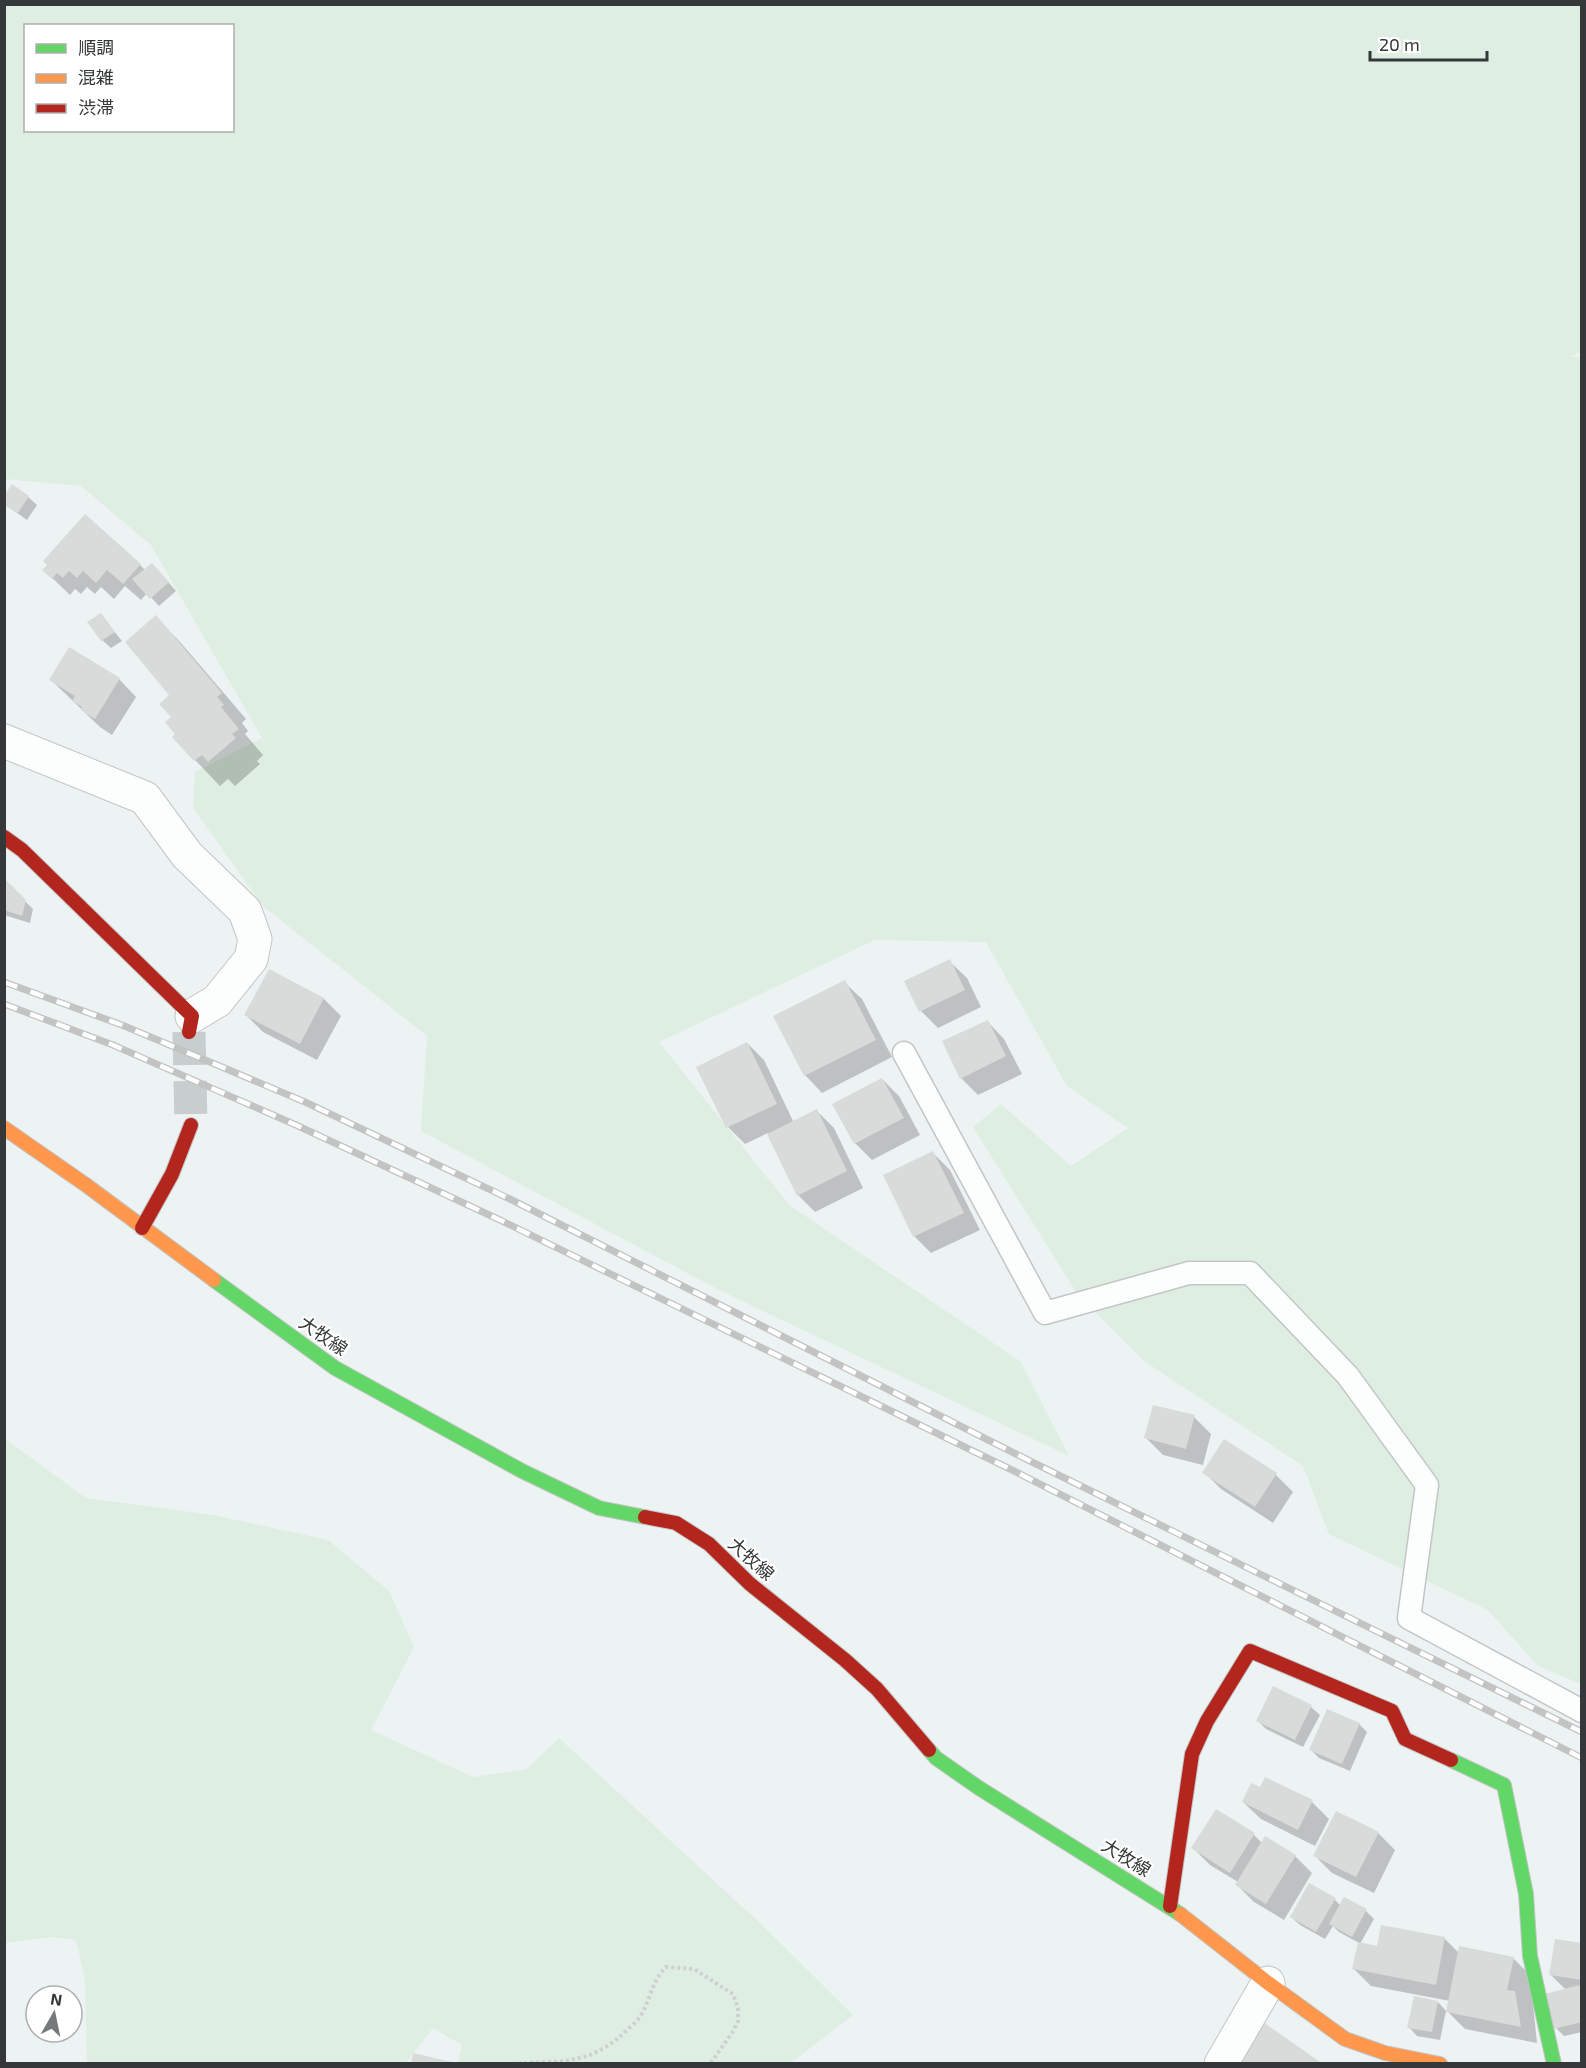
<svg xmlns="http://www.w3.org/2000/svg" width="1586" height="2068" font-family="'Exo 2','Noto Sans JP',sans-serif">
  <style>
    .green { fill: #deeee2; fill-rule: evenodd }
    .shadow { fill: #0003 }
    .building { fill: #d7dbda }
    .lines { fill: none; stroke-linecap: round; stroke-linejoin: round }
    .secondary-tunnel { stroke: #c8cdcd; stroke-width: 33; stroke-dasharray: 33 16; stroke-linecap: butt }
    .lane-casing { stroke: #c3c6c6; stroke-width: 25 }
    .street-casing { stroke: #c3c6c6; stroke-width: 35 }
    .fast-casing { stroke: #c3c6c6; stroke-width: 16 }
    .slow-casing { stroke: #c3c6c6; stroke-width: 16 }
    .jam-casing { stroke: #c3c6c6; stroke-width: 16 }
    .path { stroke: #cfd0d0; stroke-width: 4; stroke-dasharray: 3 3; stroke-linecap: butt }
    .lane { stroke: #fcfdfd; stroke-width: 22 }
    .street { stroke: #fcfdfd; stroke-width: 33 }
    .fast { stroke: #63d668; stroke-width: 14 }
    .slow { stroke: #ff974d; stroke-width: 14 }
    .jam { stroke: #b3261e; stroke-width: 14 }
    .rail-casing { stroke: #c2c3c3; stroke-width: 7 }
    .rail { stroke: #fff; stroke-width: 4.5; stroke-dasharray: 14; stroke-linecap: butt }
    .labels { text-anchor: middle; stroke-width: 4.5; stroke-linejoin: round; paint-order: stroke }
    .street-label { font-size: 18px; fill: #353838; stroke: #fff }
  </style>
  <rect width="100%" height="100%" fill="#edf2f2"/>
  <g class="green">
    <path d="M4,5H1581L1582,352L1570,356L1582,358L1581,1684L1538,1666L1488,1610L1329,1534L1303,1466L1144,1361L1078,1295L973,1127L1001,1104L1071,1166L1128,1128L1067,1086L986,942L875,940L659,1042L789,1205L1020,1361L1069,1456L719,1290L421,1131L427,1036L263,906L193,808L195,772L262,738L151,545L81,486L5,479ZM26,26H232V130H26Z"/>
    <path d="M4,1438L86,1498L213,1515L328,1540L389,1591L414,1647L371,1730L473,1777L527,1769L559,1738L762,1925L853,2015L791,2063H458L462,2045L433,2028L406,2063H87L85,1980L76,1940L52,1937L5,1943Z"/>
  </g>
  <g class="shadow">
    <path d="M28,497L37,505L27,520L4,504Z"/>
    <path d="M140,565L145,570L160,573L176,591L159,606L147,593L141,600L125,586L114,599L101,587L95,594L87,587L81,594L75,589L70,595L44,570Z"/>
    <path d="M101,615L122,641L111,648L102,640Z"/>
    <path d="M156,617L181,643L246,719L242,723L248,731L245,734L263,755L257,761L260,764L235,786L228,779L220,786L195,760L177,734L173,718L171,695Z"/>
    <path d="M119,679L136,697L112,735L100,727L51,680Z"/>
    <path d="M4,880L33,909L30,923L4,915Z"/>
    <path d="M949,961L967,978L981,1007L938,1028L921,1011L906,981Z"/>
    <path d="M270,971L324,999L341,1016L317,1060L263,1032L246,1015Z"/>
    <path d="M844,982L862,999L892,1057L822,1093L805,1075L775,1017Z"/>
    <path d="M987,1021L1004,1039L1022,1074L978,1095L961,1078Z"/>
    <path d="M747,1043L764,1060L794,1123L817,1111L834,1128L863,1188L815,1212L798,1195L768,1133L745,1144L728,1127Z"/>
    <path d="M882,1079L899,1096L920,1135L872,1160L855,1143Z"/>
    <path d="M933,1153L950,1170L980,1230L931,1253L914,1236Z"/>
    <path d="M1194,1417L1211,1434L1203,1465L1163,1455L1146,1438Z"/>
    <path d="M1225,1441L1276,1475L1293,1492L1273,1523L1221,1489L1204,1472Z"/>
    <path d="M1274,1688L1311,1707L1320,1715L1303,1747L1266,1729L1257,1720Z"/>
    <path d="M1359,1724L1367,1732L1350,1771L1319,1758L1311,1750Z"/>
    <path d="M1243,1802H1312L1329,1819L1315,1846L1261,1819Z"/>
    <path d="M1336,1813L1378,1833L1395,1850L1374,1893L1332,1873L1315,1856Z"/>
    <path d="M1254,1835L1262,1843L1295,1856L1312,1873L1284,1920L1254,1902L1237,1885L1238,1882L1210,1865L1193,1848Z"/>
    <path d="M1310,1885L1335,1900L1341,1906L1366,1911L1374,1919L1360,1944L1378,1948L1444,1938L1460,1954L1513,1958L1530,1975L1537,2043L1465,2029L1448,2012L1450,2001L1371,1986L1354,1969L1359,1943L1339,1932L1333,1926L1325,1939L1300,1925L1291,1917Z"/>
    <path d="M1582,1945V2032L1564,2036L1556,2028L1566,1990L1551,1975Z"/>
    <path d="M1438,2002L1446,2011L1440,2040L1417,2036L1409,2027Z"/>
  </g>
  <g class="building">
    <path d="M12,484L29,496L18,513L4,505V496Z"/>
    <path d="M85,514L141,564L123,584L107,570L96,583L83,571L77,578L69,571L63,578L57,573L52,579L42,570L47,565L43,561Z"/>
    <path d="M152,563L169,582L150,599L132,579Z"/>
    <path d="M101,613L115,632L101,641L87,622Z"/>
    <path d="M156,615L222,693L217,697L224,705L221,707L239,729L232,734L236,738L208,762L202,755L194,761L172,737L175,734L165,722L171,717L159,704L169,695L125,642Z"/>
    <path d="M69,647L120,678L95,719L81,710L82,707L72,701L75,696L49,680Z"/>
    <path d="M4,878L26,900L22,916L4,910Z"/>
    <path d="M950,959L965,990L919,1012L904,981Z"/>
    <path d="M269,969L324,998L300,1044L244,1015Z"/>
    <path d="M845,980L876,1040L804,1076L773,1016Z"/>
    <path d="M988,1020L1006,1056L960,1079L942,1041Z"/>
    <path d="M747,1042L777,1104L726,1128L696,1067Z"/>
    <path d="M882,1078L904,1118L854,1144L832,1104Z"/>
    <path d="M817,1109L847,1171L797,1196L767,1134Z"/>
    <path d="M933,1151L964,1213L913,1237L883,1175Z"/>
    <path d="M1153,1405L1195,1415L1186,1449L1144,1438Z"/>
    <path d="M1224,1439L1277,1473L1255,1507L1202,1473Z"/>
    <path d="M1273,1686L1312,1705L1295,1740L1256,1721Z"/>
    <path d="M1327,1709L1360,1723L1342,1764L1309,1750Z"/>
    <path d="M1265,1777L1313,1800L1298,1830L1242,1802L1251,1783L1260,1787Z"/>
    <path d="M1216,1809L1255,1833L1230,1873L1191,1848Z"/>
    <path d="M1336,1811L1379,1832L1356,1877L1313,1856Z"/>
    <path d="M1265,1836L1296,1855L1266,1904L1235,1885Z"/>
    <path d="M1309,1883L1336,1898L1316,1932L1290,1917Z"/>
    <path d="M1344,1897L1367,1909L1352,1937L1329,1924Z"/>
    <path d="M1381,1925L1445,1937L1436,1985L1352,1969L1358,1942L1377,1946Z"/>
    <path d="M1555,1939L1582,1943V1980L1549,1975Z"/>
    <path d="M1459,1946L1514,1957L1507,1990L1515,1991L1521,2027L1446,2012Z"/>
    <path d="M1579,1985L1582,1994V2022L1554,2029L1545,1994Z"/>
    <path d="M1414,1996L1438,2001L1432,2032L1407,2028Z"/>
    <path d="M1263,2022L1323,2064H1235Z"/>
    <path d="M413,2053L456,2063V2064H411Z"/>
  </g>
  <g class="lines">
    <path class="secondary-tunnel" d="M189,1032L191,1125"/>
    <g class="lane-casing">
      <path id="lane" d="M904,1053L1045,1313L1189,1273H1250L1348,1376L1427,1485L1409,1618L1582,1711"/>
    </g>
    <g class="street-casing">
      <g id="street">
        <path d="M4,741L145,798L187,855L245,911L255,939L251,959L217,1001L192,1016"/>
        <path d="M1221,2064L1268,1983"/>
      </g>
    </g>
    <g class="fast-casing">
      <g id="fast">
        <path d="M214,1280L335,1368L522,1471L599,1508L645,1517"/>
        <path d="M929,1750L936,1758L979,1788L1180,1914"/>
        <path d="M1451,1760L1504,1785L1526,1894L1530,1956L1554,2064"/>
      </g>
    </g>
    <g class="slow-casing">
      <g id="slow">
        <path d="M4,1128L86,1185L214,1280"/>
        <path d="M1180,1914L1268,1983L1345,2039L1385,2053L1440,2064"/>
      </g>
    </g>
    <g class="jam-casing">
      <g id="jam">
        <path d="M4,837L22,850L192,1016L189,1032"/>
        <path d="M142,1228L172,1174L191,1125"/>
        <path d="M645,1517L676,1523L709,1544L750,1584L845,1660L877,1689L929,1750"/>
        <path d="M1170,1906L1192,1754L1207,1721L1250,1651L1392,1711L1405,1739L1451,1760"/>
      </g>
    </g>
    <path class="path" d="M512,2064C558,2060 588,2067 625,2032C630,2027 637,2022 641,2015C651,1998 652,1981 666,1967L694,1969L733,1994L738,2008V2021L732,2033L710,2064"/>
    <use href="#lane" class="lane"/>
    <use href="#street" class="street"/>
    <use href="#fast" class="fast"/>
    <use href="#slow" class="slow"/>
    <use href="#jam" class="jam"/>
    <g class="rail-casing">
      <g id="rail">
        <path d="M4,982L122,1025L305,1102L510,1199L1028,1460L1582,1732"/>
        <path d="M4,1004L113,1045L296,1125L500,1220L1014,1471L1582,1758"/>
      </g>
    </g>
    <use href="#rail" class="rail"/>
  </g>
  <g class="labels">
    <g class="street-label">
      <text transform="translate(323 1336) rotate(35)" y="6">大牧線</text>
      <text transform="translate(751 1559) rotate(42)" y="6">大牧線</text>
      <text transform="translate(1126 1858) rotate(32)" y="6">大牧線</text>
    </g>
  </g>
  <rect width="1586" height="2068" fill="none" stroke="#353838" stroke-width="12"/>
  <rect x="24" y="24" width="210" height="108" fill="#ffffff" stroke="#aeafaf" stroke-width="1.5"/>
  <rect x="36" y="44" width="30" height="9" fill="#63d668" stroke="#aeafaf" stroke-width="1.5"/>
  <text x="78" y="54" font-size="18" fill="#353838">順調</text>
  <rect x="36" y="74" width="30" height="9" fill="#ff974d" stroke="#aeafaf" stroke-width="1.5"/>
  <text x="78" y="84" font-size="18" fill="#353838">混雑</text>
  <rect x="36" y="104" width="30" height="9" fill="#b3261e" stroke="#aeafaf" stroke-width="1.5"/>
  <text x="78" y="114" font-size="18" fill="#353838">渋滞</text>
  <g transform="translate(54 2014) rotate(9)"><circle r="28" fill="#ffffff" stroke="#aeafaf" stroke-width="1.5"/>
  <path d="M0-4.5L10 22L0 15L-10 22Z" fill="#757979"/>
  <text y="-9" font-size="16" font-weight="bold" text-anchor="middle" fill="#353838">N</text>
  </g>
  <path d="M1370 51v9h117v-9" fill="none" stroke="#353838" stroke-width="3"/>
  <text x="1379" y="51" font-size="18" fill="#353838" stroke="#ffffff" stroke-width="4.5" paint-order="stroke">20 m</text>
</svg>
